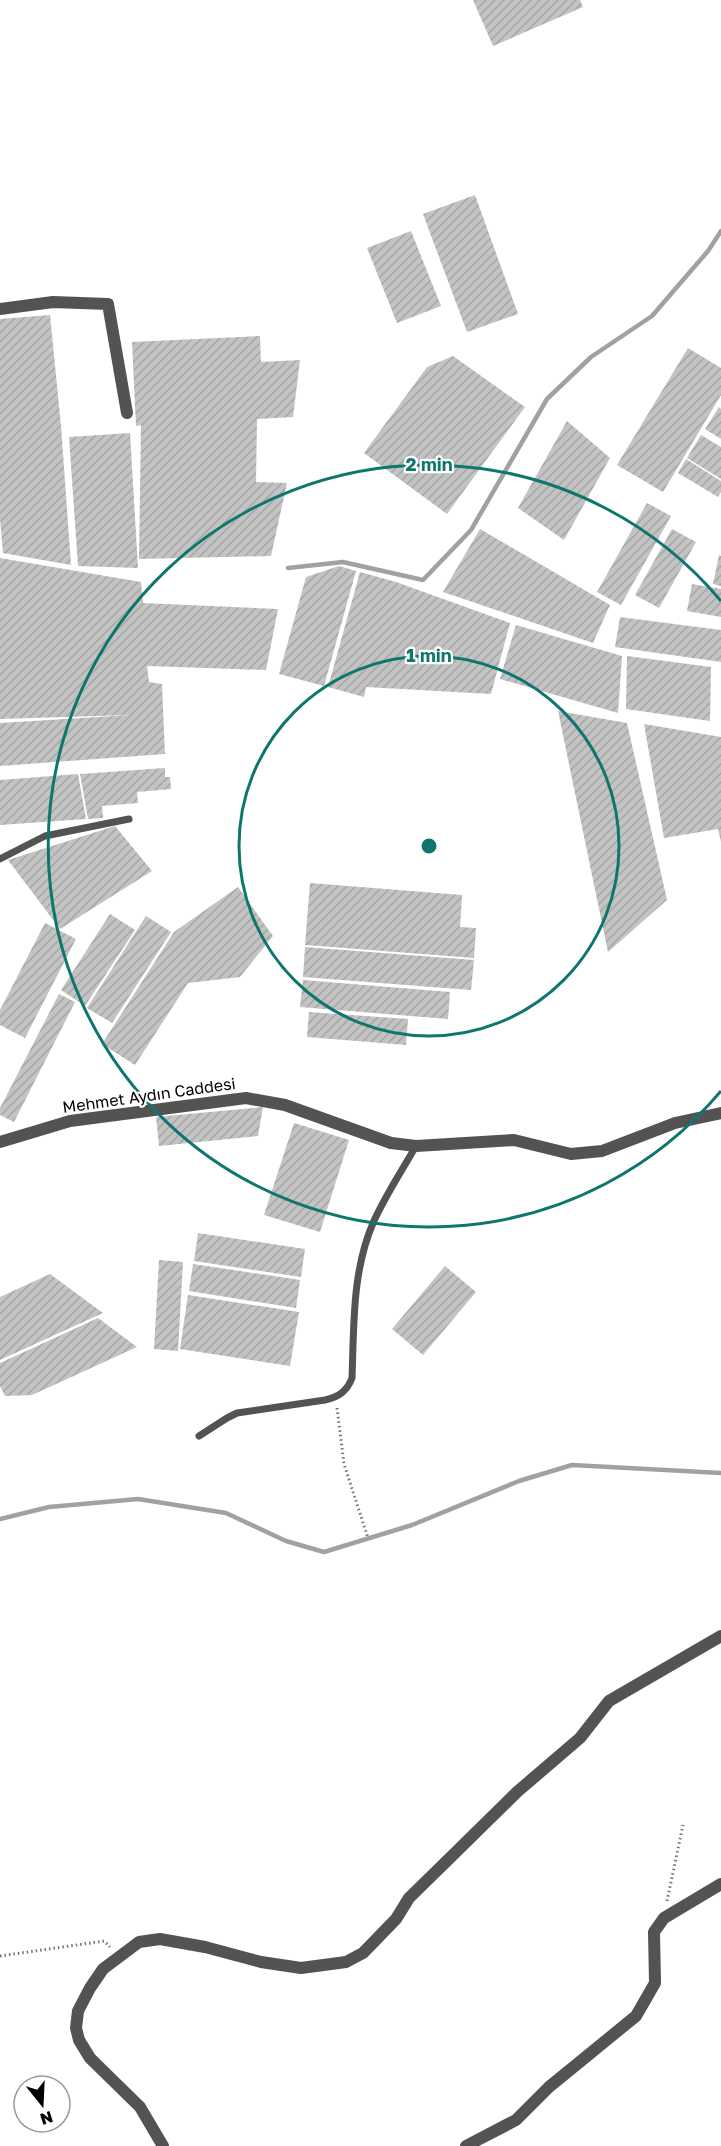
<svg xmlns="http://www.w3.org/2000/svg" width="721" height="2146" font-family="'Golos Text',sans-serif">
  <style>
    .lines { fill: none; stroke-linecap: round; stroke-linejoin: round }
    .stream { stroke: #a1a1a1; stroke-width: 4.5 }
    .building { fill: url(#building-hatch) }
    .path { stroke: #757575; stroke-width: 3; stroke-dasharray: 1.5 3; stroke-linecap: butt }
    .service { stroke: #535353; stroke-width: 7 }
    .minor { stroke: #535353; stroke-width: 12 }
    .ring { fill: none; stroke: #0f766e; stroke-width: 3 }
    .labels { text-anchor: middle; stroke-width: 4.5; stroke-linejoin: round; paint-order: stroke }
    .street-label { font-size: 16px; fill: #000; stroke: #fff }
    .centre { fill: #0f766e; stroke: #fff; stroke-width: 3 }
    .ring-label { font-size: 18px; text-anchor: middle; font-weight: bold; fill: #0f766e; stroke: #fff; stroke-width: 4.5; stroke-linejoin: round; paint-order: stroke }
  </style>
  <defs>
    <pattern id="building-hatch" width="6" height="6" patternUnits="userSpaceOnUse" patternTransform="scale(1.5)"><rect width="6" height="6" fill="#c3c3c3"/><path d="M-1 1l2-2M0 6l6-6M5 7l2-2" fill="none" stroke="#a6a6a6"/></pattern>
  </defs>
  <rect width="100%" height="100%" fill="#fff"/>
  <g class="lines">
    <g class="stream">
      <path d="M288,568L343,562L423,580L471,530L547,399L591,357L652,316L708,251L721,231"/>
      <path d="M0,1519L49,1507L138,1499L226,1513L286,1541L324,1552L412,1525L519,1481L572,1465L721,1473"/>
    </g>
  </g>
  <g class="building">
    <path d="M473,0H580L583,7L493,46Z"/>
    <path d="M475,195L518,314L467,332L423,214Z"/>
    <path d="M411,231L441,306L397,323L367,248Z"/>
    <path d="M50,315L61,426L71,565L3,553L0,519V319Z"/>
    <path d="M260,336L261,362L300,360L293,417L257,419L256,482L287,483L271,556L139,559L141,425L136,426L132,342Z"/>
    <path d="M688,348L721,368V395L663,492L617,465Z"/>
    <path d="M453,356L525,407L447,514L364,453L427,367Z"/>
    <path d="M719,407L721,409V439L705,429Z"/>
    <path d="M567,421L610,458L564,540L518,508Z"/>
    <path d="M130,433L138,568L78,566L69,437Z"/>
    <path d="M701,435L721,447V479L687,458Z"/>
    <path d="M686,459L721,481V492L718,497L678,473Z"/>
    <path d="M647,503L671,516L621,605L597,592Z"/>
    <path d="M480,529L610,605L593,643L443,592Z"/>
    <path d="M672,529L696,542L659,608L635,595Z"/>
    <path d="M719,555L721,556V586L713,584Z"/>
    <path d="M0,558L141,582L143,603L278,609L266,670L147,666L149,682L162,684L165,754L0,766V723L131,715L0,719Z"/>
    <path d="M339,566L356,571L324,686L279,674L306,577Z"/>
    <path d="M360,572L396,582L510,623L491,694L366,687L364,697L328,687Z"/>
    <path d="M692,584L721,589V617L687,611Z"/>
    <path d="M620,617L721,630V662L615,647Z"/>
    <path d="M516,625L622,656L618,713L500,679Z"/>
    <path d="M627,656L711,667L710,721L626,709Z"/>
    <path d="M558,711L627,723L667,900L608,952Z"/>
    <path d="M644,724L721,737V842L718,829L664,838Z"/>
    <path d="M165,768V777H170L171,789L137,792L138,803L102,806L103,818L88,819L80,774Z"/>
    <path d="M78,774L86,819L0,825V780Z"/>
    <path d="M115,826L152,871L60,929L8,860Z"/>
    <path d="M310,883L462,895L460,927L476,928L474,958L305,945Z"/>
    <path d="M238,887L273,936L240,977L188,983L135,1065L102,1044L174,932Z"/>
    <path d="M110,914L135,930L85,1006L61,990Z"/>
    <path d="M146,916L171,932L112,1023L87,1008Z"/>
    <path d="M45,923L76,939L25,1038L0,1025V1010Z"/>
    <path d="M305,947L474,960L471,990L303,977Z"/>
    <path d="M303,980L450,992L448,1019L300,1007Z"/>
    <path d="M59,994L75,1002L14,1122L0,1115V1108Z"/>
    <path d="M309,1012L408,1019L406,1045L307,1037Z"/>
    <path d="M263,1107L258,1136L159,1146L156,1117Z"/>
    <path d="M294,1123L349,1140L320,1232L264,1215Z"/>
    <path d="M198,1233L305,1249L301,1277L194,1261Z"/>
    <path d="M159,1260L183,1262L178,1351L154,1349Z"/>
    <path d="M193,1264L300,1280L296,1308L189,1291Z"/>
    <path d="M445,1266L476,1292L423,1355L392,1329Z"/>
    <path d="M50,1274L103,1313L0,1360V1297Z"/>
    <path d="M188,1295L299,1312L290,1366L180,1349Z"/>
    <path d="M98,1318L137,1347L32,1395L5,1396L0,1386V1363Z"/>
  </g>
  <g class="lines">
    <g class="path">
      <path d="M337,1408L344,1464L368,1538"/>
      <path d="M667,1901L683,1825"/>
      <path d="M0,1956L104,1941L110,1947"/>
    </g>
    <g class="service">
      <path d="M0,859L45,836L129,819"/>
      <path d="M199,1436L227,1418L237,1413L325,1400C339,1397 347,1391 352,1378C354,1326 352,1272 373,1223C385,1196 401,1172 416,1146"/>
    </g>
    <g class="minor">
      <path d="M0,309L53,302L108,304L127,413"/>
      <path d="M0,1142L70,1121L246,1098L285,1105L391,1143L416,1146L514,1140L571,1154L602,1151L675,1123L721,1113"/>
      <path d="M163,2146L140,2107L90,2058L79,2040L76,2028L78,2011L90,1988L103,1969L139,1942L160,1939L205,1947L261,1962L301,1968L346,1962L363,1953L396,1919L409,1898L457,1851L517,1792L580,1738L609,1701L721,1636"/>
      <path d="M466,2146L516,2120L549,2087L636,2016L655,1983L654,1932L664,1918L721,1884"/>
    </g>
  </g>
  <g class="ring">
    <circle cx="429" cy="846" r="190"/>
    <path d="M721 1091A381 381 0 1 1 721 601"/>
  </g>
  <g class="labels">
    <g class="street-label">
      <text transform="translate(149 1095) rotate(-8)" y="6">Mehmet Aydın Caddesi</text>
    </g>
  </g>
  <circle cx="429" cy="846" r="9" class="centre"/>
  <g class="ring-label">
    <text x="429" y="471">2 min</text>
    <text x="429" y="662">1 min</text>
  </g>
  <g transform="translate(42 2104) rotate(162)"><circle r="28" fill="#ffffff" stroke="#999999" stroke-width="1.5"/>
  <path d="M0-4.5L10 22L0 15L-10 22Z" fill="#000000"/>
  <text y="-9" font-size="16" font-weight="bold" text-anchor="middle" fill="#000000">N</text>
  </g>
</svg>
